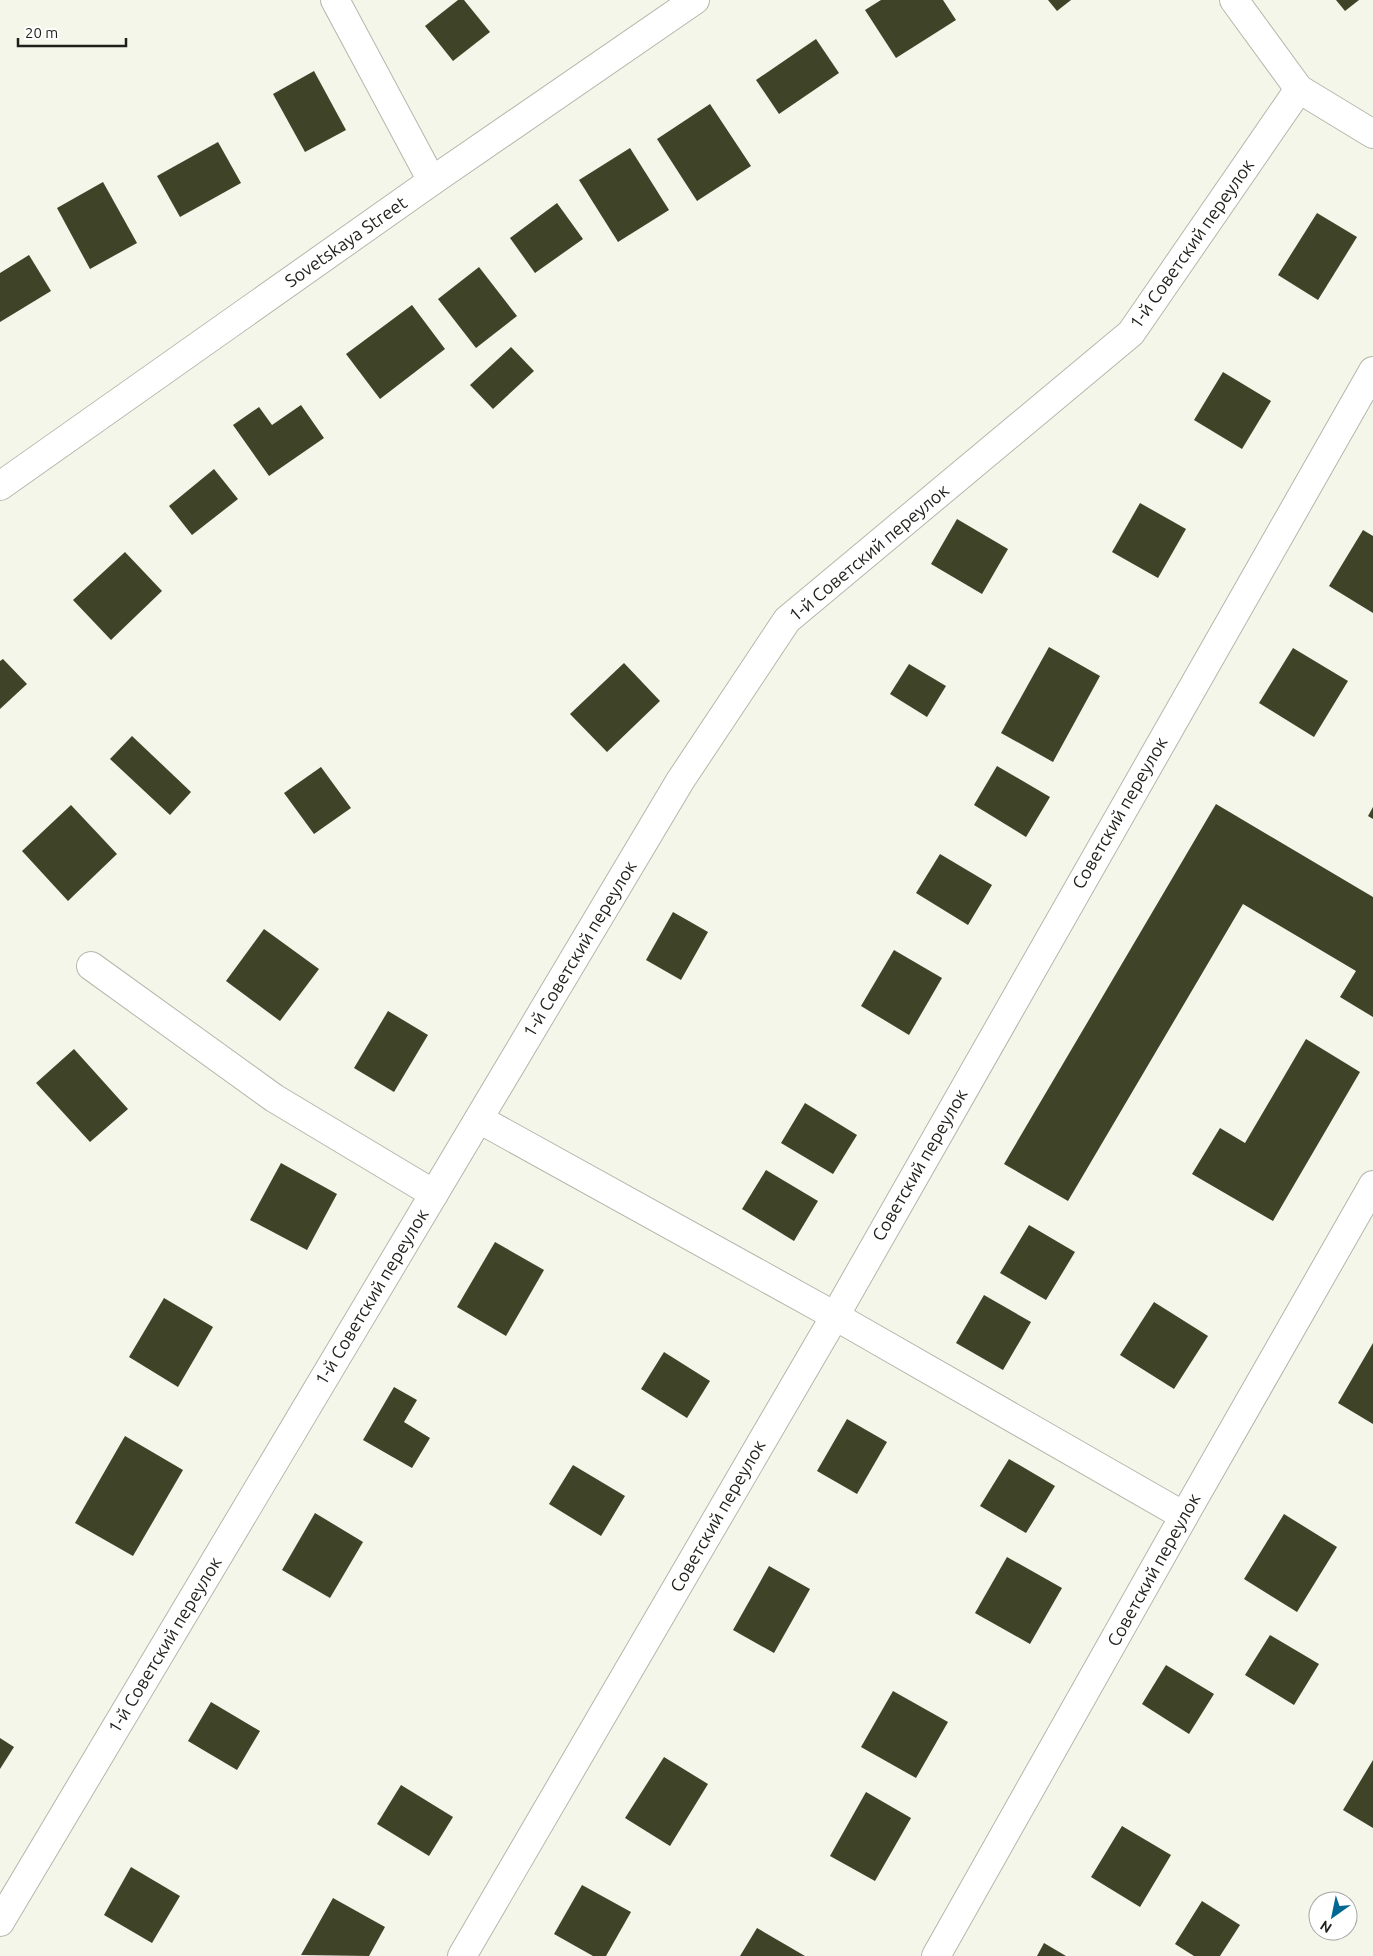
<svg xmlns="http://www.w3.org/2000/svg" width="1373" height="1956" font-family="Ubuntu,sans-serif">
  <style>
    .building { fill: #3f4327 }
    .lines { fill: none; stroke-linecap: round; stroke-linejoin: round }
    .minor-casing { stroke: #b5b7ab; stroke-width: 30 }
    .minor { stroke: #fff; stroke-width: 28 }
    .labels { text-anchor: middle; stroke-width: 5; stroke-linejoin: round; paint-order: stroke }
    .street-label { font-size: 18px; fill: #1f201b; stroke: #fff }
  </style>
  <rect width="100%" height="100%" fill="#f4f6e9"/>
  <g class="building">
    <path d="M458,0H464L490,32L453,61L425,26Z"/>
    <path d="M881,0H943L956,20L896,58L865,10Z"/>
    <path d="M1048,0H1071L1057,11Z"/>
    <path d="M1336,0H1359L1345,11Z"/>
    <path d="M816,39L839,73L779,114L756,80Z"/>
    <path d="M314,71L346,130L305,152L273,94Z"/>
    <path d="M710,104L751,166L697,201L657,139Z"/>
    <path d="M218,142L241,183L180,217L157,176Z"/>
    <path d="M630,148L669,210L618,242L579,180Z"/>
    <path d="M103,182L137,243L90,269L57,208Z"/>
    <path d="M557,203L583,239L535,273L510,238Z"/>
    <path d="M1317,213L1357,237L1318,300L1278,275Z"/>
    <path d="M29,255L51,291L0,322V273Z"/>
    <path d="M479,267L517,316L476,348L438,299Z"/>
    <path d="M412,305L445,349L380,399L346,354Z"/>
    <path d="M511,347L534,371L493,409L470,385Z"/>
    <path d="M1223,372L1271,401L1242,449L1194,420Z"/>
    <path d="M301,405L324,438L269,476L233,425L259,407L272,425Z"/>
    <path d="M214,469L238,499L192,535L169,506Z"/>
    <path d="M1140,503L1186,529L1158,578L1112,552Z"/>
    <path d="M957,519L1008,549L982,594L931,564Z"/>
    <path d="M1363,530L1373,536V613L1329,586Z"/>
    <path d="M125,552L162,591L111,640L73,600Z"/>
    <path d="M1049,647L1100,676L1053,762L1001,733Z"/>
    <path d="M1293,648L1348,681L1314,737L1259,703Z"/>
    <path d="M3,659L27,684L0,709V661Z"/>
    <path d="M624,663L660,701L607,752L570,714Z"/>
    <path d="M909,664L946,686L927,717L890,694Z"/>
    <path d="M132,736L191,792L170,815L110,759Z"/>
    <path d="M997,766L1050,797L1026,837L974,805Z"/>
    <path d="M321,767L351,808L314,834L284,793Z"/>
    <path d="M1216,804L1373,897V1017L1340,997L1356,971L1243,904L1068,1201L1004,1164Z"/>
    <path d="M71,805L117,854L68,901L22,851Z"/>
    <path d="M1373,807V819L1368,816Z"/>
    <path d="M940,854L992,885L968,925L916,893Z"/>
    <path d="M673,912L708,932L681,980L646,960Z"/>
    <path d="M264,929L319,969L280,1021L226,981Z"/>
    <path d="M894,950L942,978L909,1035L861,1006Z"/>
    <path d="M388,1011L428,1035L394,1092L354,1068Z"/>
    <path d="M1306,1039L1360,1072L1273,1221L1192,1174L1220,1128L1245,1143Z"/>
    <path d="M74,1049L128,1109L90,1142L36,1083Z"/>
    <path d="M805,1103L857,1135L833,1174L781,1143Z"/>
    <path d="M281,1163L337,1194L307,1250L250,1220Z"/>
    <path d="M766,1170L818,1201L794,1241L742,1209Z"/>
    <path d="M1029,1225L1075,1252L1046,1300L1000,1273Z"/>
    <path d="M495,1242L544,1270L506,1336L457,1307Z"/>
    <path d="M984,1295L1031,1322L1003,1370L956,1343Z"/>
    <path d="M164,1298L213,1327L178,1387L129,1357Z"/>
    <path d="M1154,1302L1208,1336L1174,1389L1120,1355Z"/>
    <path d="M1373,1343V1424L1338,1403Z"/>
    <path d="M664,1352L710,1381L687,1418L641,1389Z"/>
    <path d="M394,1387L417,1400L404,1422L430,1438L412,1468L363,1440Z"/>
    <path d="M847,1419L887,1442L857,1494L817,1471Z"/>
    <path d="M125,1436L183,1470L133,1556L75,1523Z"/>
    <path d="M1009,1459L1055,1486L1026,1533L980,1506Z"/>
    <path d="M573,1465L625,1496L601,1536L549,1504Z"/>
    <path d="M315,1513L363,1542L330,1598L282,1570Z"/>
    <path d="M1284,1514L1337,1547L1297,1612L1244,1579Z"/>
    <path d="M1007,1557L1062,1588L1030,1644L975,1613Z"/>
    <path d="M769,1566L810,1589L774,1653L733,1630Z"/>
    <path d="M1270,1635L1319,1664L1294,1705L1245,1675Z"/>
    <path d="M1166,1665L1214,1694L1189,1734L1142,1704Z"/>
    <path d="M893,1691L948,1722L916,1778L861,1747Z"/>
    <path d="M211,1702L260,1731L237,1770L188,1741Z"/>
    <path d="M0,1738L14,1747L0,1769Z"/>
    <path d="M664,1757L708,1784L670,1846L625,1818Z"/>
    <path d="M1373,1760V1828L1343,1810Z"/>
    <path d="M401,1785L453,1817L429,1856L377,1824Z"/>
    <path d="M866,1792L911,1818L875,1881L830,1856Z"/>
    <path d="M1122,1826L1171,1855L1140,1907L1091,1877Z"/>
    <path d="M131,1867L180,1896L152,1943L104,1915Z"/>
    <path d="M582,1885L631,1912L606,1956H593L554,1934Z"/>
    <path d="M333,1898L385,1927L369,1956L301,1955Z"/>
    <path d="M1202,1901L1240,1925L1220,1956H1194L1175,1944Z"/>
    <path d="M757,1928L805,1956H740Z"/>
    <path d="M1044,1943L1066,1956H1037Z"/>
  </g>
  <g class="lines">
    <g class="minor-casing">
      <g id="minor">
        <path d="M335,0L432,181"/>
        <path d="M1234,0L1299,89L1373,134"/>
        <path d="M0,486L432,181L695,0"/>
        <path d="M91,966L274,1098L434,1194"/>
        <path d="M479,1119L835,1316L1184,1516"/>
        <path d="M0,1922L680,781L787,620L1131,333L1299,89"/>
        <path d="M462,1956L835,1316L1373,371"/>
        <path d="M936,1956L1184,1516L1373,1185"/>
      </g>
    </g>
    <use href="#minor" class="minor"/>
  </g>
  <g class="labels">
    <g class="street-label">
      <text transform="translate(346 242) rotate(-35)" y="6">Sovetskaya Street</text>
      <text transform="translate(1192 244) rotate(-55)" y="6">1-й Советский переулок</text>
      <text transform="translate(869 553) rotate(-40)" y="6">1-й Советский переулок</text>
      <text transform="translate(1120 813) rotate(-60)" y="6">Советский переулок</text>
      <text transform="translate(580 949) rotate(-59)" y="6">1-й Советский переулок</text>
      <text transform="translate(920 1165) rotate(-60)" y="6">Советский переулок</text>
      <text transform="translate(372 1297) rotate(-59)" y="6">1-й Советский переулок</text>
      <text transform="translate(718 1516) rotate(-60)" y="6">Советский переулок</text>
      <text transform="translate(1154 1570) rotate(-61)" y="6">Советский переулок</text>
      <text transform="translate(165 1645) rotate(-59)" y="6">1-й Советский переулок</text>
    </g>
  </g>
  <g transform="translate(1333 1916) rotate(213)"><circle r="24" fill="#ffffff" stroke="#a5a6a4"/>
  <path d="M0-4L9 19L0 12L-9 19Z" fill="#036796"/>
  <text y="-8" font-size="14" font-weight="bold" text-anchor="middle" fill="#1f201b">N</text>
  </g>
  <path d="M18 38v8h108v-8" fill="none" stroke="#1f201b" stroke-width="2.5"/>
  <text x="25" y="38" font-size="15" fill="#1f201b" stroke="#ffffff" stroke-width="4" paint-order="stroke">20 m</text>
</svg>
